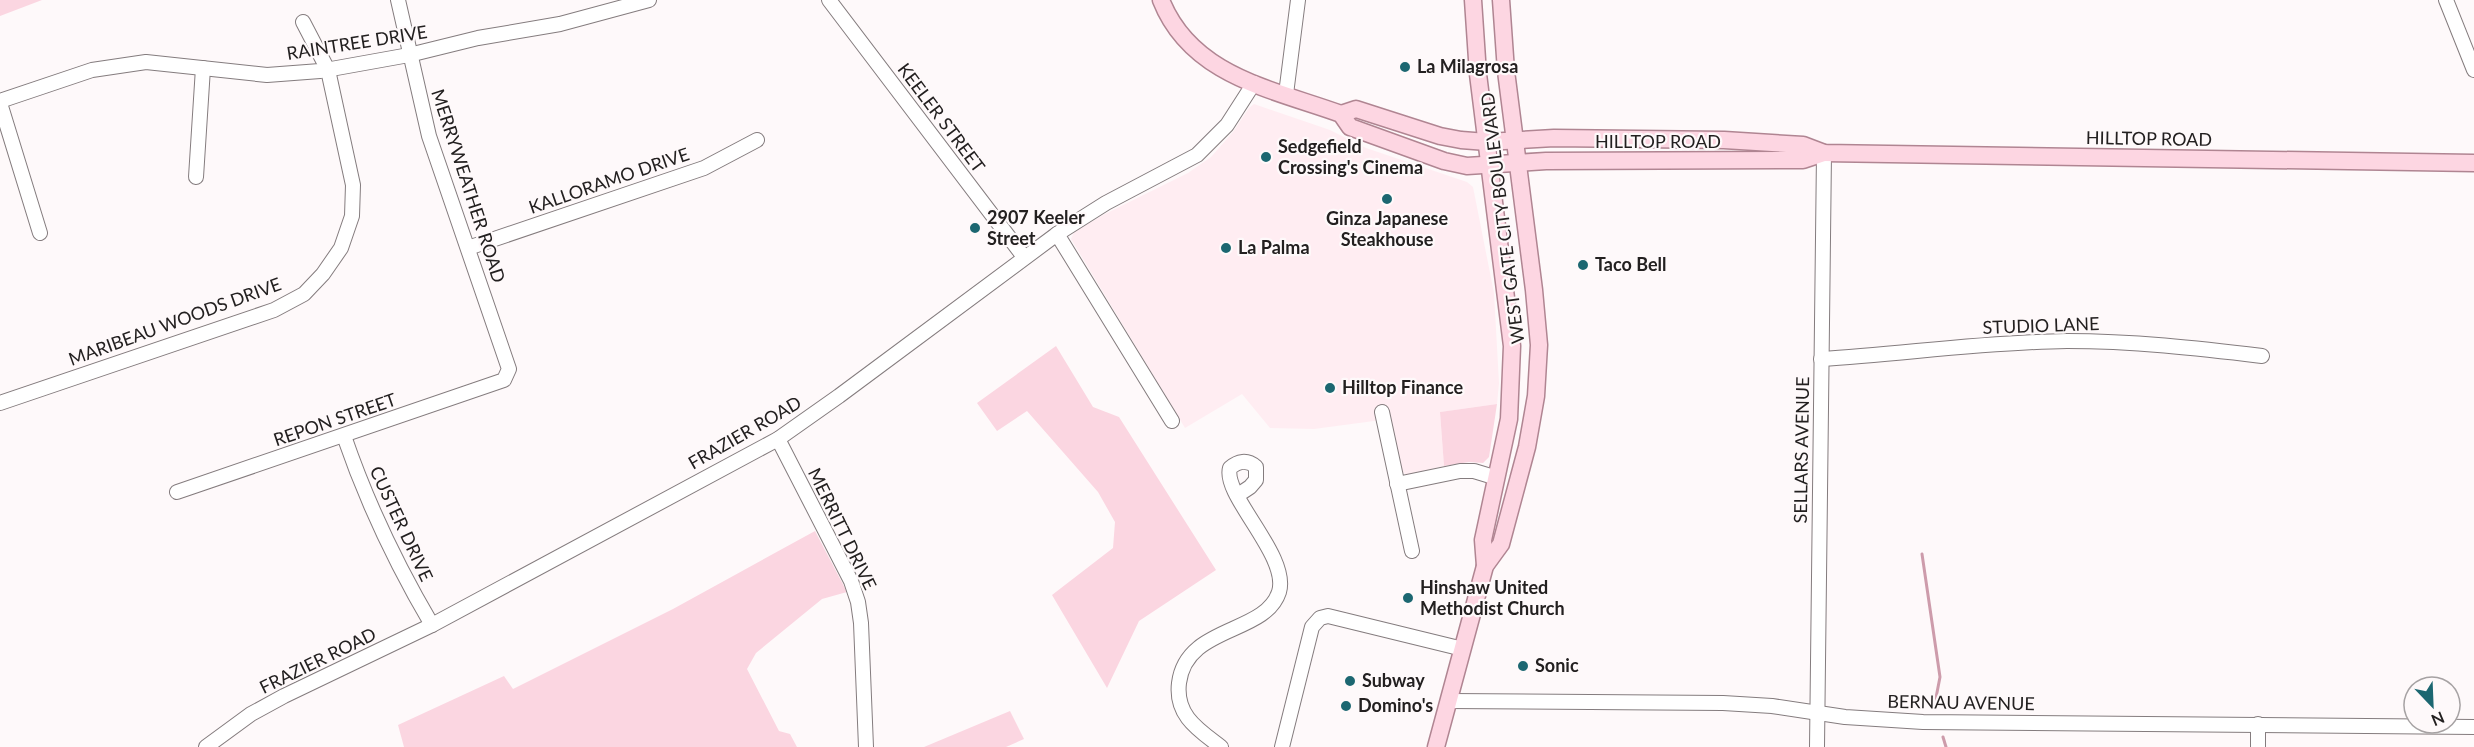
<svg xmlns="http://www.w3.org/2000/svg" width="2474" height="747" font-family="Lato,sans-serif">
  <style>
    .built { fill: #ffedf2 }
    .green { fill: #fbd6e1 }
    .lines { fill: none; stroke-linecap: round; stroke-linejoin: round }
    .stream { stroke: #cd9cab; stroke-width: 3 }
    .minor-casing { stroke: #847c7e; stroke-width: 16 }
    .major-casing { stroke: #b08592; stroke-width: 19 }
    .minor { stroke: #fff; stroke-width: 14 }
    .major { stroke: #fdd6e2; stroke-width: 16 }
    .poi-dot { fill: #1c6771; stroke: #fef9fa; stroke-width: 2 }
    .labels { text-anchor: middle; stroke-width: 4.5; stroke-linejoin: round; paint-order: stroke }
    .street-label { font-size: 18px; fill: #232020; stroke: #fef9fa }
    .poi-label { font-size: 18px; font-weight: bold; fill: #232020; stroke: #fef9fa; text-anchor: start }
  </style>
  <rect width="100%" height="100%" fill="#fef9fa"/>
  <path class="built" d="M1254,104L1330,130L1366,148L1467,182L1473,187L1494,293L1499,383L1497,404L1440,412L1444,466L1407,475L1402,472L1389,419L1314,429L1270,428L1242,394L1185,428L1071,239L1074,232L1105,214L1188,173L1211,157L1233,132L1249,108Z"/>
  <g class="green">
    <path d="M0,0H42L0,16Z"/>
    <path d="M1056,346L1093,407L1119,417L1216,570L1139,621L1107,688L1052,595L1113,548L1115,522L1098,492L1027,411L997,431L977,403Z"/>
    <path d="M1497,404L1489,457L1483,463L1469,462L1444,466L1440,412Z"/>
    <path d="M815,531L847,592L822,599L756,653L747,669L779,731L790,734L797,747H404L398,725L504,676L513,689L673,609Z"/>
    <path d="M1010,711L1024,739L1006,747H924Z"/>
  </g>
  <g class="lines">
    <g class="stream">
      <path d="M1922,554L1940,677L1934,708"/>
      <path d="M1943,737L1946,747"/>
    </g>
    <g class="minor-casing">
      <g id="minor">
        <path d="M829,0L1024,257"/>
        <path d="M2446,0L2474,70"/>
        <path d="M1286,94L1298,0"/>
        <path d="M0,101L92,70L146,62L267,75L320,71L409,55L478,38L560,24L649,0"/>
        <path d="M0,103L40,233"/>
        <path d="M196,177L203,68"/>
        <path d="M1057,234L1172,421"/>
        <path d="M468,248L704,168L757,140"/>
        <path d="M1821,359C1903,354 1985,342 2067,341C2132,341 2197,348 2262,356"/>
        <path d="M0,403L274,310L304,294L323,274L341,248L352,216L353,185L328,70L303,22"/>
        <path d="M1382,412L1412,551"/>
        <path d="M344,436C367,503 396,564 432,625"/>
        <path d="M778,439L851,581L858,602L861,623L866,747"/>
        <path d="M1397,484L1460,471H1474L1497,478"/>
        <path d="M177,492L504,380L509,369L429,136L398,0"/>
        <path d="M1449,701L1723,703L1772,706L1845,717L1923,722L2474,727"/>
        <path d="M206,747L251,714L284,696L432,625L778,439L839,396L1057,234L1106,203L1197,155L1227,125L1254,83"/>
        <path d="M1221,747C1199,730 1175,716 1179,683C1186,625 1265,635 1279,592C1290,556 1222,495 1230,468C1238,461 1247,459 1256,467V480L1250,487L1238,495"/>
        <path d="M1282,747L1312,627L1320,618L1328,616L1463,649"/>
        <path d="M1817,747L1824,153"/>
        <path d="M2258,747V724"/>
      </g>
    </g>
    <g class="major-casing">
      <g id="major">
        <path d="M1161,0C1191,76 1272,89 1341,114L1350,127L1444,161L1467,166L1546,161L1803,160L1824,153"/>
        <path d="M1473,0L1478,74L1512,346L1509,419L1483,540L1485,566"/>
        <path d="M1341,114L1356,109L1440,136L1461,140L1487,142L1554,138L1724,140L1803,145L1824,153L2474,163"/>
        <path d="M1436,747L1485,566L1501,544L1527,447L1536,396L1539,345L1534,290L1506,71L1501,0"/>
      </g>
    </g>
    <use href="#minor" class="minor"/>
    <use href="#major" class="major"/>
  </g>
  <g class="poi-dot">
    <circle cx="1405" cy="67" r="6"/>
    <circle cx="1266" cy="157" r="6"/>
    <circle cx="1387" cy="199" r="6"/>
    <circle cx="975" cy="228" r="6"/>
    <circle cx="1226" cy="248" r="6"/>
    <circle cx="1583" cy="265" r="6"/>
    <circle cx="1330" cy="388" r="6"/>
    <circle cx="1408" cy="598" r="6"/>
    <circle cx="1523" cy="666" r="6"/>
    <circle cx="1350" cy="681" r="6"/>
    <circle cx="1346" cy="706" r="6"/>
  </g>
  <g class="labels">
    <g class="street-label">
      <text transform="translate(357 43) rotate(-9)" y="6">RAINTREE DRIVE</text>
      <text transform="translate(941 118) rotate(53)" y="6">KEELER STREET</text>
      <text transform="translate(2149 139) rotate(1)" y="6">HILLTOP ROAD</text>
      <text x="1658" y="148">HILLTOP ROAD</text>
      <text transform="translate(609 181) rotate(-19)" y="6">KALLORAMO DRIVE</text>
      <text transform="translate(468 186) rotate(72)" y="6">MERRYWEATHER ROAD</text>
      <text transform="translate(1503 218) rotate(-97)" y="6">WEST GATE CITY BOULEVARD</text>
      <text transform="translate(175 322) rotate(-20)" y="6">MARIBEAU WOODS DRIVE</text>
      <text transform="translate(2041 326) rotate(-2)" y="6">STUDIO LANE</text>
      <text transform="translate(335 420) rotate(-19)" y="6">REPON STREET</text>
      <text transform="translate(745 433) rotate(-30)" y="6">FRAZIER ROAD</text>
      <text transform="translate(1802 450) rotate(-89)" y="6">SELLARS AVENUE</text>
      <text transform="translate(401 524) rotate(65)" y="6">CUSTER DRIVE</text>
      <text transform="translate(842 529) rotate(64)" y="6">MERRITT DRIVE</text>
      <text transform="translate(318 661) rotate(-26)" y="6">FRAZIER ROAD</text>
      <text transform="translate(1961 703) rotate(1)" y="6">BERNAU AVENUE</text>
    </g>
    <g class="poi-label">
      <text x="1417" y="73">La Milagrosa</text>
      <text x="1278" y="153">Sedgefield<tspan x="1278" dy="21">Crossing's Cinema</tspan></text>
      <text x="987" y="224">2907 Keeler<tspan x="987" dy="21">Street</tspan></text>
      <text x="1387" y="225" text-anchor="middle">Ginza Japanese<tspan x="1387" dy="21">Steakhouse</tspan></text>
      <text x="1238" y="254">La Palma</text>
      <text x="1595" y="271">Taco Bell</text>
      <text x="1342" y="394">Hilltop Finance</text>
      <text x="1420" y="594">Hinshaw United<tspan x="1420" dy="21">Methodist Church</tspan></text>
      <text x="1535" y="672">Sonic</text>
      <text x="1362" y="687">Subway</text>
      <text x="1358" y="712">Domino's</text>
    </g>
  </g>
  <g transform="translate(2432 705) rotate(157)"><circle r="28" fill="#fef9fa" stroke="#a6a2a3" stroke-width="1.5"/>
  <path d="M0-4.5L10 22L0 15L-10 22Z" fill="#1c6771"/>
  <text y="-9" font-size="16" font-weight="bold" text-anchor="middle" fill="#232020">N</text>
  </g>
</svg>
